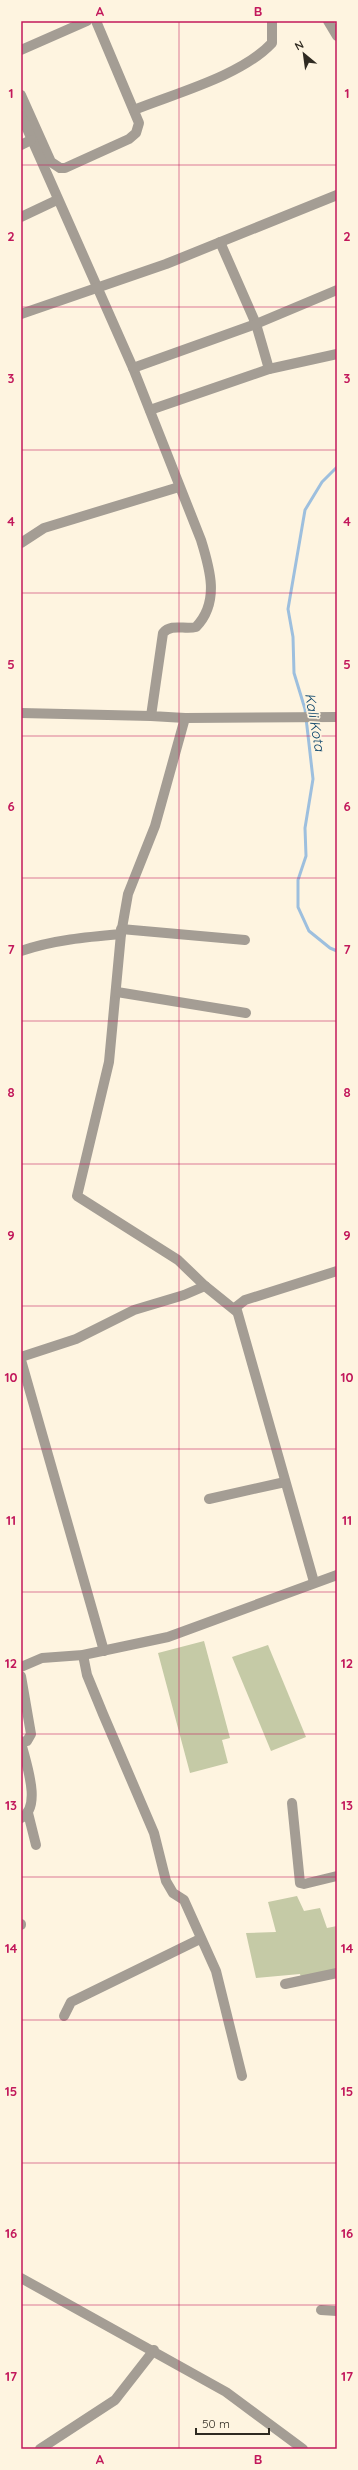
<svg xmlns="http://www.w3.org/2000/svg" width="358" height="2470" font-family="Quicksand,sans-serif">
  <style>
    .green { fill: #c5caa6 }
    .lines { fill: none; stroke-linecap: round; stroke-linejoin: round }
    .stream { stroke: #9dbfde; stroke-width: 3 }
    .minor { stroke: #a49d94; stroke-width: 10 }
    .grid { fill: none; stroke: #c2185b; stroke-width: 1; stroke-opacity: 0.55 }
    .labels { text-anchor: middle; stroke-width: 3.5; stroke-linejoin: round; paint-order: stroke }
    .water-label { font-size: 14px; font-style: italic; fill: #074168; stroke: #fef4e0 }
    .neatline { fill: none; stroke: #c2185b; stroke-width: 1.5 }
    .grid-label { font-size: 13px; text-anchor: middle; font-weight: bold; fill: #c2185b }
  </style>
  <rect width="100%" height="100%" fill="#fef4e0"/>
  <g class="green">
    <path d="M204,1641L230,1738L222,1740L228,1763L190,1773L158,1653Z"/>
    <path d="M268,1645L306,1737L271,1751L232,1657Z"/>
    <path d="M297,1896L304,1911L320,1908L327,1928L337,1926V1971L302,1981L300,1974L256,1978L246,1933L276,1932L268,1902Z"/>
  </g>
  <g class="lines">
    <path class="stream" d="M337,467L322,482L305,510L288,609L293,637L294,673L305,709L313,779L305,828L306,856L298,880V907L309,931L330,948L337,951"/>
    <g class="minor">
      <path d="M328,21L337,36"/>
      <path d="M21,50L87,21"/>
      <path d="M21,95L51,162L60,168H65L129,139L136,133L139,123L96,21"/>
      <path d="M134,110C176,93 241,76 272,43V21"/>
      <path d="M21,115L133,368L201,540C210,569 220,602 196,627C184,630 172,623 163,633L151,716L185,718L337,717"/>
      <path d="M21,145L31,140"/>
      <path d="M21,217L57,200"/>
      <path d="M220,242L256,324L269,369"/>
      <path d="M21,314L166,264L337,195"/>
      <path d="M133,368L256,324L337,290"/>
      <path d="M150,410L269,369L337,354"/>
      <path d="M21,543L44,528L179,487"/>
      <path d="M21,713L151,716"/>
      <path d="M185,718L155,826L128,894L121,934L109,1062L77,1196L178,1260L205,1286L236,1311"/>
      <path d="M121,929L245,940"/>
      <path d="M21,951C53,940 87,937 121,934"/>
      <path d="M117,992L246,1013"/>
      <path d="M21,1357L76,1339L134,1310L184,1295L205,1286"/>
      <path d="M21,1360L104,1651"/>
      <path d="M209,1499L285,1482"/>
      <path d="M314,1582L236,1307L245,1300L337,1271"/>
      <path d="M83,1655L87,1675L103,1714L154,1833L166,1881L173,1893L184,1900L216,1971L242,2076"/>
      <path d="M21,1667L42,1658L83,1655L168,1637L337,1575"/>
      <path d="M21,1676L31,1734L27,1741L21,1742C25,1761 43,1807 21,1818"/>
      <path d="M292,1803L300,1883L304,1884L337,1876"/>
      <path d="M28,1813L36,1845"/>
      <path d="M21,1924V1925"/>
      <path d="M285,1984L337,1973"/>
      <path d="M64,2016L71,2002L200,1939"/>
      <path d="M21,2278L226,2392L303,2449"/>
      <path d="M321,2310L337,2311"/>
      <path d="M40,2449L115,2400L154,2350"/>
    </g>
  </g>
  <path class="grid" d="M179,21V2449M21,165H337M21,307H337M21,450H337M21,593H337M21,736H337M21,878H337M21,1021H337M21,1164H337M21,1306H337M21,1449H337M21,1592H337M21,1734H337M21,1877H337M21,2020H337M21,2163H337M21,2305H337"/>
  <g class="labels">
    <g class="water-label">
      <text transform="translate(315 722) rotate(80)" y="5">Kali Kota</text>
    </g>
  </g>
  <rect width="358" height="2470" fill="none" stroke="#fef4e0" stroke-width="44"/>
  <g transform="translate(304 54) rotate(331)" stroke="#fef4e0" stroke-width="3" paint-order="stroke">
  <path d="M0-3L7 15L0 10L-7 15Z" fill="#2f2a21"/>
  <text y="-6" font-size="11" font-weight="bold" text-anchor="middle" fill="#2f2a21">N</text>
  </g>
  <path d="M196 2428v6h73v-6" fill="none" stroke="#2f2a21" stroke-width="2"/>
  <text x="202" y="2428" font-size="12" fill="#2f2a21" stroke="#fef4e0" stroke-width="3" paint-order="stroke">50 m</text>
  <rect x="22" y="22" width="314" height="2426" class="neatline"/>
  <g class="grid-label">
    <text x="100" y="16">A</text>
    <text x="258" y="16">B</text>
    <text x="11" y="98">1</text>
    <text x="347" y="98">1</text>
    <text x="11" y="241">2</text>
    <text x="347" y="241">2</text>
    <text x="11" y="383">3</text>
    <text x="347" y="383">3</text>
    <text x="11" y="526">4</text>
    <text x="347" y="526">4</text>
    <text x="11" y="669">5</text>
    <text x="347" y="669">5</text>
    <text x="11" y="811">6</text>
    <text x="347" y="811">6</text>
    <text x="11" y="954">7</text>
    <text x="347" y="954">7</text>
    <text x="11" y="1097">8</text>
    <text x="347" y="1097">8</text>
    <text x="11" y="1240">9</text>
    <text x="347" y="1240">9</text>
    <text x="11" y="1382">10</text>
    <text x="347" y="1382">10</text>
    <text x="11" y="1525">11</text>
    <text x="347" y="1525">11</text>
    <text x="11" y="1668">12</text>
    <text x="347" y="1668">12</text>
    <text x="11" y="1810">13</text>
    <text x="347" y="1810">13</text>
    <text x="11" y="1953">14</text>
    <text x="347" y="1953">14</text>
    <text x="11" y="2096">15</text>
    <text x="347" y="2096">15</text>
    <text x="11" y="2238">16</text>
    <text x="347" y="2238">16</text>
    <text x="11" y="2381">17</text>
    <text x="347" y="2381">17</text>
    <text x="100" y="2464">A</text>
    <text x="258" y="2464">B</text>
  </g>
</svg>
